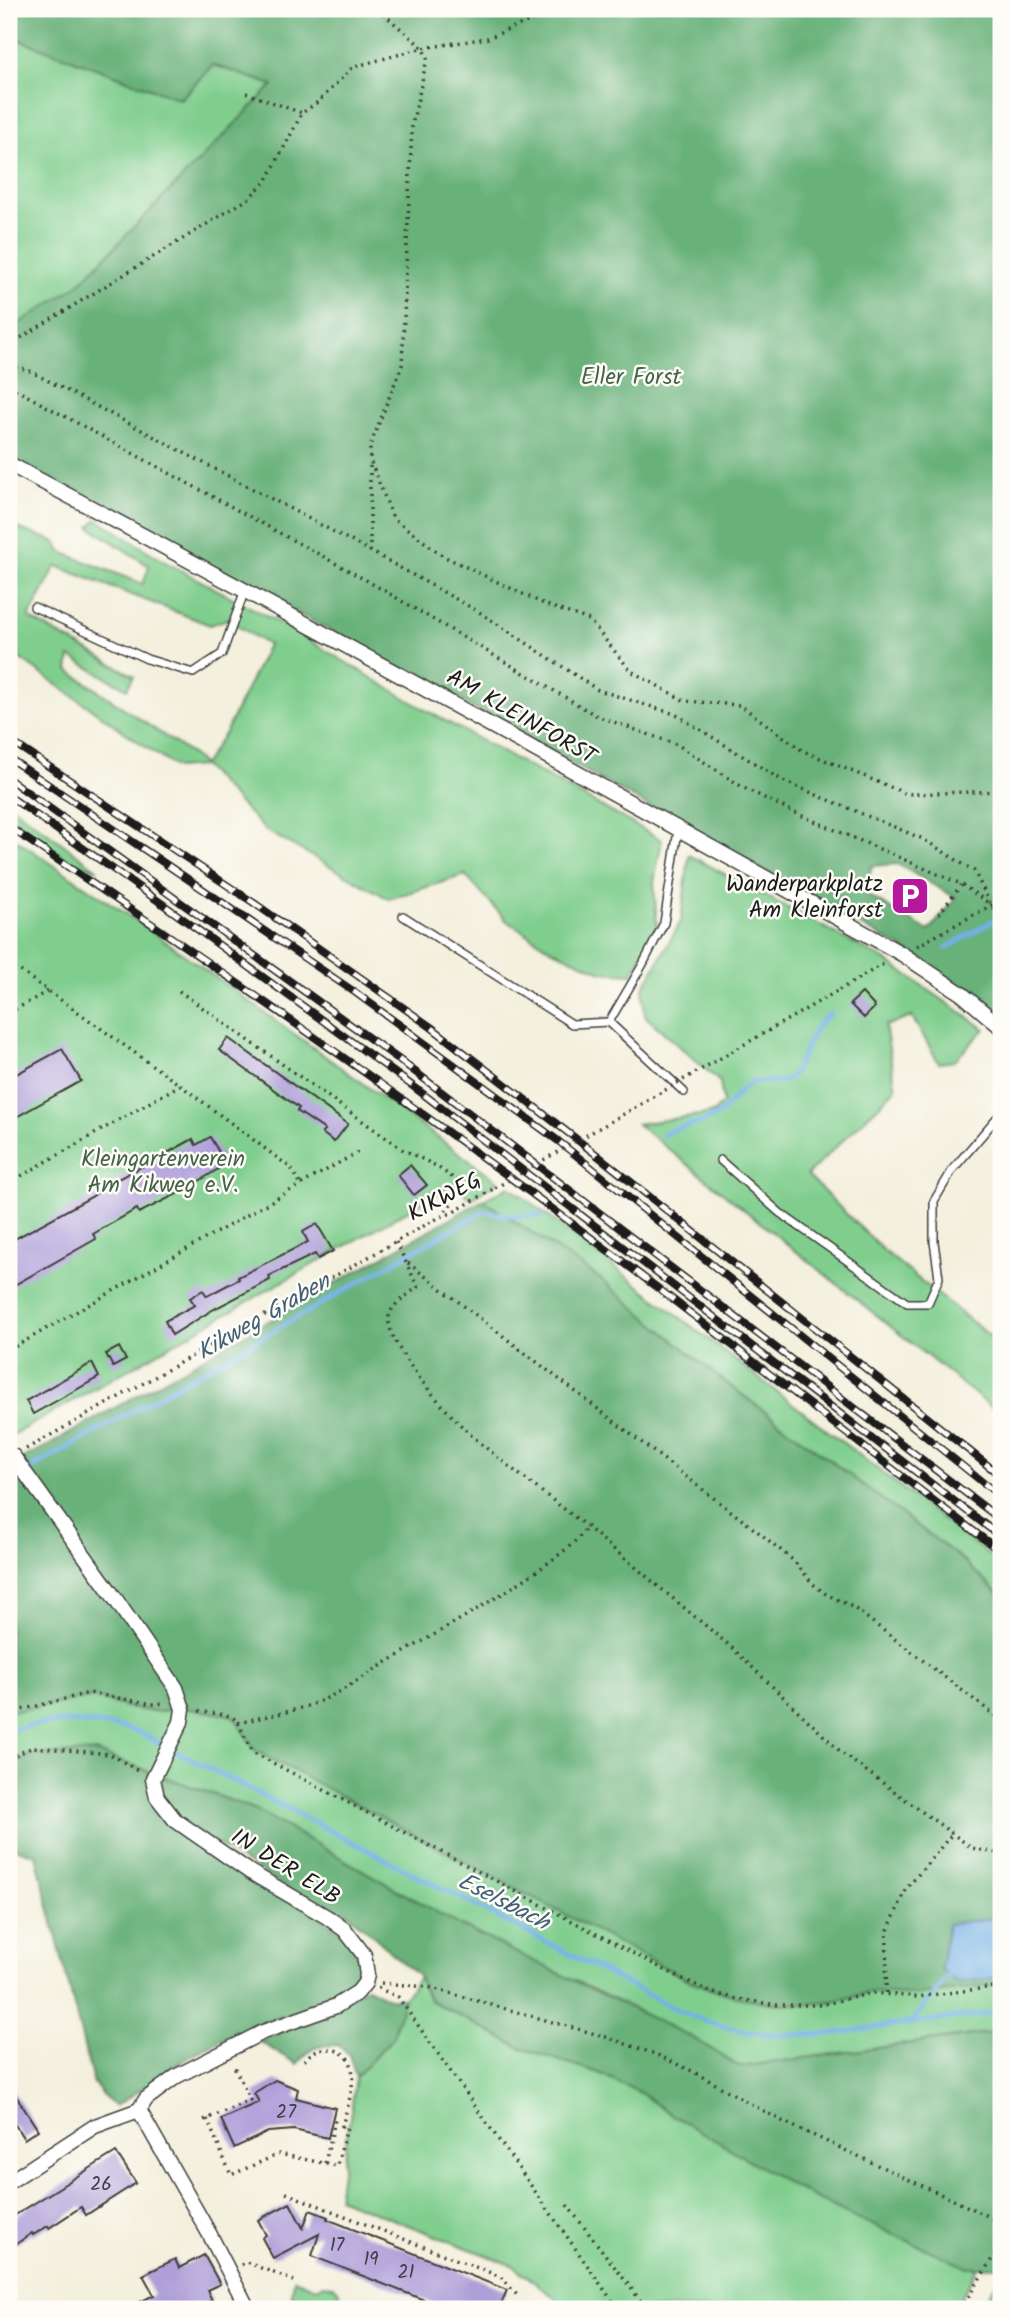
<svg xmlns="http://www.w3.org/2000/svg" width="1010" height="2318" font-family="Kalam,sans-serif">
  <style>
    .green { fill: #80ce8e; stroke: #4e7555; stroke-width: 2; fill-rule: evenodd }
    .forest { fill: #68b179; stroke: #42664a; stroke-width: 2; fill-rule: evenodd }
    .water { fill: #72b1e5; stroke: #476680; stroke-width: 2 }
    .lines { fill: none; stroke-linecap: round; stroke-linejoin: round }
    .stream { stroke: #72b1e5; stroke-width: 5 }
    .building { fill: #af9fd9 }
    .lane-casing { stroke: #3c3c39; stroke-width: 10 }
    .street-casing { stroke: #3c3c39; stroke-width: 17 }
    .path { stroke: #3c3c39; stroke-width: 3.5; stroke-dasharray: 2 5; stroke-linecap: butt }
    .lane { stroke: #fff; stroke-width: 7 }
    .street { stroke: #fff; stroke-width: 14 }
    .rail-casing { stroke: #1c1c1c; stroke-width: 8 }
    .rail { stroke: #fdfcf7; stroke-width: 5; stroke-dasharray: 16; stroke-linecap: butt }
    .path-bridge { stroke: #3c3c39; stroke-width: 3.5; stroke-dasharray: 2 5; stroke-linecap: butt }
    .labels { text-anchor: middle; stroke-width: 5; stroke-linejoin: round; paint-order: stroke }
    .number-label { font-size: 19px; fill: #413d4b }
    .park-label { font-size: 23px; fill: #44634a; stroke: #fdfcf7 }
    .street-label { font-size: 23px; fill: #1c1c1c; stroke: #fdfcf7 }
    .poi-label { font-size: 23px; fill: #1c1c1c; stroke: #fdfcf7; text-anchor: end }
    .water-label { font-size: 24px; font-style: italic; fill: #435f76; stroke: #fdfcf7 }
  </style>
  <rect width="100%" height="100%" fill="#fdfcf7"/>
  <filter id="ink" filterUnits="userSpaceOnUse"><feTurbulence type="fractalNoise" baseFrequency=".0143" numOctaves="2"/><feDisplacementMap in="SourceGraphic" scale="14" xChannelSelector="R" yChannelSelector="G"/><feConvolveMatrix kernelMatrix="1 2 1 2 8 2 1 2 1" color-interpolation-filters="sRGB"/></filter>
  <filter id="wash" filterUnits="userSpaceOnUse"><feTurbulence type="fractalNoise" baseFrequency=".00686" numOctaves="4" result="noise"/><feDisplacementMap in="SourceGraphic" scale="28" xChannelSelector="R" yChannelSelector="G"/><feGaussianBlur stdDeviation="1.57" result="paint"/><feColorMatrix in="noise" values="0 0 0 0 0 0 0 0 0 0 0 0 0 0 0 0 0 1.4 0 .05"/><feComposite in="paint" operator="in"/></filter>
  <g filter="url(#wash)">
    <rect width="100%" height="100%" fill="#f4f0de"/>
    <g class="green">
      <path d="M9,36L180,99L213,65L273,85L77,286L9,330Z"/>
      <path d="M97,519L167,563L280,623L429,712L662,840L654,882L657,926L633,974L602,972L551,949L507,921L465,875L389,899L265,830L203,766L176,768L9,651V525L56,542L61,552L143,584L149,566L90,527ZM56,566L210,625L227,619L268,645L226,731L203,765L191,754L68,670L70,657L127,689L134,676L29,618Z"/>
      <path d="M9,804L98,870L70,861L9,818Z"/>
      <path d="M9,835L143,925L498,1181L472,1199L453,1185L9,1437Z"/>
      <path d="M689,855L885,960L985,1029L954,1061L939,1063L912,1017L885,1026L896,1089L807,1175L885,1252L1001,1345V1415L637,1124L713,1113L723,1103L720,1082L645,1016L643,989L681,921Z"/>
      <path d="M509,1186L1001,1564V1596L959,1557L716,1375L598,1277L483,1200Z"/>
      <path d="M93,1697L132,1709L160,1712L178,1707L231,1715C242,1723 246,1739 256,1751L710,1989L760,2001L806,2004L834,2001L872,1992L918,1995L1001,1984V2031L740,2067L693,2038L463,1927L254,1809L95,1752L9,1764V1712Z"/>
      <path d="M419,1977L429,2000L521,2048L599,2073L639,2092L669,2113L798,2189L966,2267H978L955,2309H563L555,2298L514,2266L338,2198L356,2077L393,2037L404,1998Z"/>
      <path d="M1001,2274V2309H981Z"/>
      <path d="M294,2279L316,2288L323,2285L335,2286L340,2293L338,2304L326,2309H290Z"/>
    </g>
    <g class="forest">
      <path d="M9,9H1001V1022L965,990L926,962L428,683L9,459V330L77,286L273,85L213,65L180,99L9,36ZM897,864L956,898L929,931L864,893L872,866Z"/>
      <path d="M483,1200L598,1277L716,1375L959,1557L1001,1596V1984L918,1995L872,1992L834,2001L806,2004H777L737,1997L690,1981L256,1751C246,1739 242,1723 231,1715L178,1707L160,1712L132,1708L93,1697L9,1712V1465L47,1446Z"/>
      <path d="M95,1752L148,1771L155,1796L172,1821L345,1934L362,1961L359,1984C320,2007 274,2017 233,2035C191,2052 154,2082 116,2106L106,2099L93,2082L36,1855L9,1846V1764L29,1755Z"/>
      <path d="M159,1775L254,1809L463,1927L693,2038L740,2067L1001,2031V2267H966L850,2215L798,2189L669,2113L639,2092L599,2073L521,2048L429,2000L419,1977L348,1913L335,1910L331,1916L175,1818L159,1797Z"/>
      <path d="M367,1987L389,1998H404L393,2037L356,2077L349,2055L338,2045C317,2045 310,2048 297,2064L260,2042L299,2024Z"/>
    </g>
    <path class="water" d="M1001,1917V1977L957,1983L941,1969L948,1924Z"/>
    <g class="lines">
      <g class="stream">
        <path d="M946,948L1001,916"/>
        <path d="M663,1135C683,1123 696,1127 714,1117C729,1110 735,1092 749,1084C761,1078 774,1086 786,1080C801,1073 808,1026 830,1014"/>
        <path d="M9,1481L484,1211L514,1216L542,1215"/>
        <path d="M9,1730C53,1719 93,1720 137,1731L678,2010C753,2044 810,2037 889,2026C926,2021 964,2017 1001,2012"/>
        <path d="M910,2024L949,1975"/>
      </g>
    </g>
    <g id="blocks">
      <g class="building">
        <path d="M862,993L875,1007L864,1018L850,1004Z"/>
        <path d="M228,1038L348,1124L334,1142L322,1133L325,1130L297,1111L299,1108L219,1050Z"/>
        <path d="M62,1049L81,1081L9,1121V1078Z"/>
        <path d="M210,1137L226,1164L185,1190L139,1213L137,1209L93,1234L96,1239L9,1288V1242L93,1196L106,1185L149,1163V1162L161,1155L162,1156L193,1139L196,1145Z"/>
        <path d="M410,1165L427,1185L414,1195L398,1175Z"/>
        <path d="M317,1224L333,1251L318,1259L315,1254L269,1276L270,1280L214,1309L172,1335L165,1321L195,1305L190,1298L203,1290L207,1296L239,1279L238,1277L308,1242L303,1232Z"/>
        <path d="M119,1347L126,1360L113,1367L106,1354Z"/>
        <path d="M92,1363L99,1377L33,1414L26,1401Z"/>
        <path d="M275,2080L298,2089L296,2098L335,2108L328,2138L294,2130L268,2132L234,2148L221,2119L259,2102L254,2093Z"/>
        <path d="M9,2085L38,2130L24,2139L15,2125L9,2129Z"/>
        <path d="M116,2152L136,2183L86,2215L81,2207L49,2228L48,2226L33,2235L32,2233L9,2249V2219Z"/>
        <path d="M290,2203L303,2228L310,2210L328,2217L327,2219L507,2290L499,2309H447L312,2256L319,2234L273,2258L262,2238L266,2235L258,2220Z"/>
        <path d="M204,2255L220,2284L207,2290L212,2300L195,2309H126L154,2295L143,2275L175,2259L179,2268Z"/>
      </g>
    </g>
  </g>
  <g filter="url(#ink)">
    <use href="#blocks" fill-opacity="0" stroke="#3c3c39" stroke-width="2"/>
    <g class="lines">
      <g class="lane-casing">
        <g id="lane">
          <path d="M34,607L147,659L193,673L222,654L245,590"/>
          <path d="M678,830L664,923L643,964L609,1022L684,1092"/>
          <path d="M403,916L572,1024L609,1022"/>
          <path d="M720,1160L780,1213L907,1303H928L939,1278L934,1242V1201L953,1169L1001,1113"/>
        </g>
      </g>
      <g class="street-casing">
        <g id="street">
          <path d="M9,464C309,623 606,788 902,954L962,994L1001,1027"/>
          <path d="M139,2110L210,2235L248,2309"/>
          <path d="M9,2182L95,2126L139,2110L146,2099L177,2076L263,2032L336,2006L358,1992L365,1983L367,1975L364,1955L345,1930L327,1917L250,1872L175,1820L157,1797L153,1779L181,1722L183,1709L176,1688L112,1594L13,1456"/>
        </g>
      </g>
      <g class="path">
        <path d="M378,9L423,48L427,59L412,125L402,365L370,446V460L393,518L443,556L546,605L589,620L631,671L685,701L740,705L803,751L907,794L1001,791"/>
        <path d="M246,93L302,113"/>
        <path d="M9,345L248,199L267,180L302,113L318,102L353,67L423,48L488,38L558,9"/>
        <path d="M9,365L28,370L370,551L479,612L598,690L675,714L783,781L923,839L974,871L991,905L1001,918"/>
        <path d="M9,386L366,580L597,716L678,745L744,788L791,811L961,884L990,904"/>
        <path d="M370,466V551"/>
        <path d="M939,914L961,885"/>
        <path d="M917,946L1001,900"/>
        <path d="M9,963L180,1085L291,1168L300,1184"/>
        <path d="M839,990L885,963"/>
        <path d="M179,991L402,1149L436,1166L459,1182V1194L442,1215"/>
        <path d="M9,1013L48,991"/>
        <path d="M9,1183L180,1085"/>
        <path d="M396,1242L418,1287C408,1295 391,1304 389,1317C385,1345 450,1416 471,1435C508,1467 548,1496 586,1526"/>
        <path d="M408,1263L762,1535L794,1561L813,1584L826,1594L854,1608L1001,1720"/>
        <path d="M9,1350L360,1151"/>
        <path d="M26,1449L440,1217L452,1213L495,1188"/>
        <path d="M199,1711C208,1713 220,1713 229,1716C244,1721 243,1744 256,1754L661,1968L710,1992L738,1999L777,2005H820L873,1993L917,1997L1001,1986"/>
        <path d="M9,1713L89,1693L153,1704L164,1703"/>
        <path d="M238,1723C265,1716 295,1712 320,1701C345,1691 371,1671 394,1658C424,1640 581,1553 586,1526L730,1646L843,1754L972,1848L1001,1854"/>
        <path d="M9,1758L33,1747L110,1754L140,1772"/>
        <path d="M381,1983L428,1987L606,2037L655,2054L692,2071L782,2121L1001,2222"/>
        <path d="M378,1988L398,1997L618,2309"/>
        <path d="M886,1993L887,1932L907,1888L952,1834"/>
        <path d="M207,2119L231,2175L279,2154L337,2166L347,2127L342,2126C348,2103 369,2052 328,2049C318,2048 310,2053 304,2061"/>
        <path d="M204,2120L250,2100L233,2064"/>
        <path d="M325,2163L336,2116"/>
        <path d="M286,2193L501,2277L517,2295"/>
        <path d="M567,2205L647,2309"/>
        <path d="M241,2265L246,2262L294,2281"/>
        <path d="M961,2309L1001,2244"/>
        <path d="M988,2309L1001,2288"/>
      </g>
      <use href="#lane" class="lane"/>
      <use href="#street" class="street"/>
      <g class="rail-casing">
        <g id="rail">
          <path d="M9,740L254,903L431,1027L597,1155L1001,1476"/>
          <path d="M9,758L356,993L557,1140L1001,1497"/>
          <path d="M9,779L401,1061L1001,1520"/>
          <path d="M9,796L164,905L414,1087L1001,1537"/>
          <path d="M9,827C214,965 417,1106 614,1255C744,1353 872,1454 1001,1552"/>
        </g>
      </g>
      <use href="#rail" class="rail"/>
      <path class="path-bridge" d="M495,1188L839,990"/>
    </g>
  </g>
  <defs>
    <g id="parking-square" transform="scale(2.0125)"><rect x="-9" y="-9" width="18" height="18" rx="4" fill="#b5179e" stroke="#fdfcf7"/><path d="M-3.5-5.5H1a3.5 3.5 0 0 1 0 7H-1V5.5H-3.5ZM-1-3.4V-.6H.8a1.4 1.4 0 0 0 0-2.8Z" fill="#fff"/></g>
  </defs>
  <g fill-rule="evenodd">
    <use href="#parking-square" x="910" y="896"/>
  </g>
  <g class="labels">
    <g class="number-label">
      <text x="286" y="2118">27</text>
      <text x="101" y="2190">26</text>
      <text x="337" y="2251">17</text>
      <text x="371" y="2265">19</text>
      <text x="406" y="2278">21</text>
    </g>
    <g class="park-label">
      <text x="631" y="384">Eller Forst</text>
      <text x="163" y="1166">Kleingartenverein<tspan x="163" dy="26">Am Kikweg e.V.</tspan></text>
    </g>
    <g class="street-label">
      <text transform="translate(522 716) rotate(30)" y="8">AM KLEINFORST</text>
      <text transform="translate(444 1196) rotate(-28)" y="8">KIKWEG</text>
      <text transform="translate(286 1866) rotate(32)" y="8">IN DER ELB</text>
    </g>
    <g class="poi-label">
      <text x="883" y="891">Wanderparkplatz<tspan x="883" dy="26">Am Kleinforst</tspan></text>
    </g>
    <g class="water-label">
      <text transform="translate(263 1316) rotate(-30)" y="8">Kikweg Graben</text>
      <text transform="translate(504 1901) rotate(27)" y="8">Eselsbach</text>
    </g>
  </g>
  <rect width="1010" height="2318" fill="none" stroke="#fdfcf7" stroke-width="35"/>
</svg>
